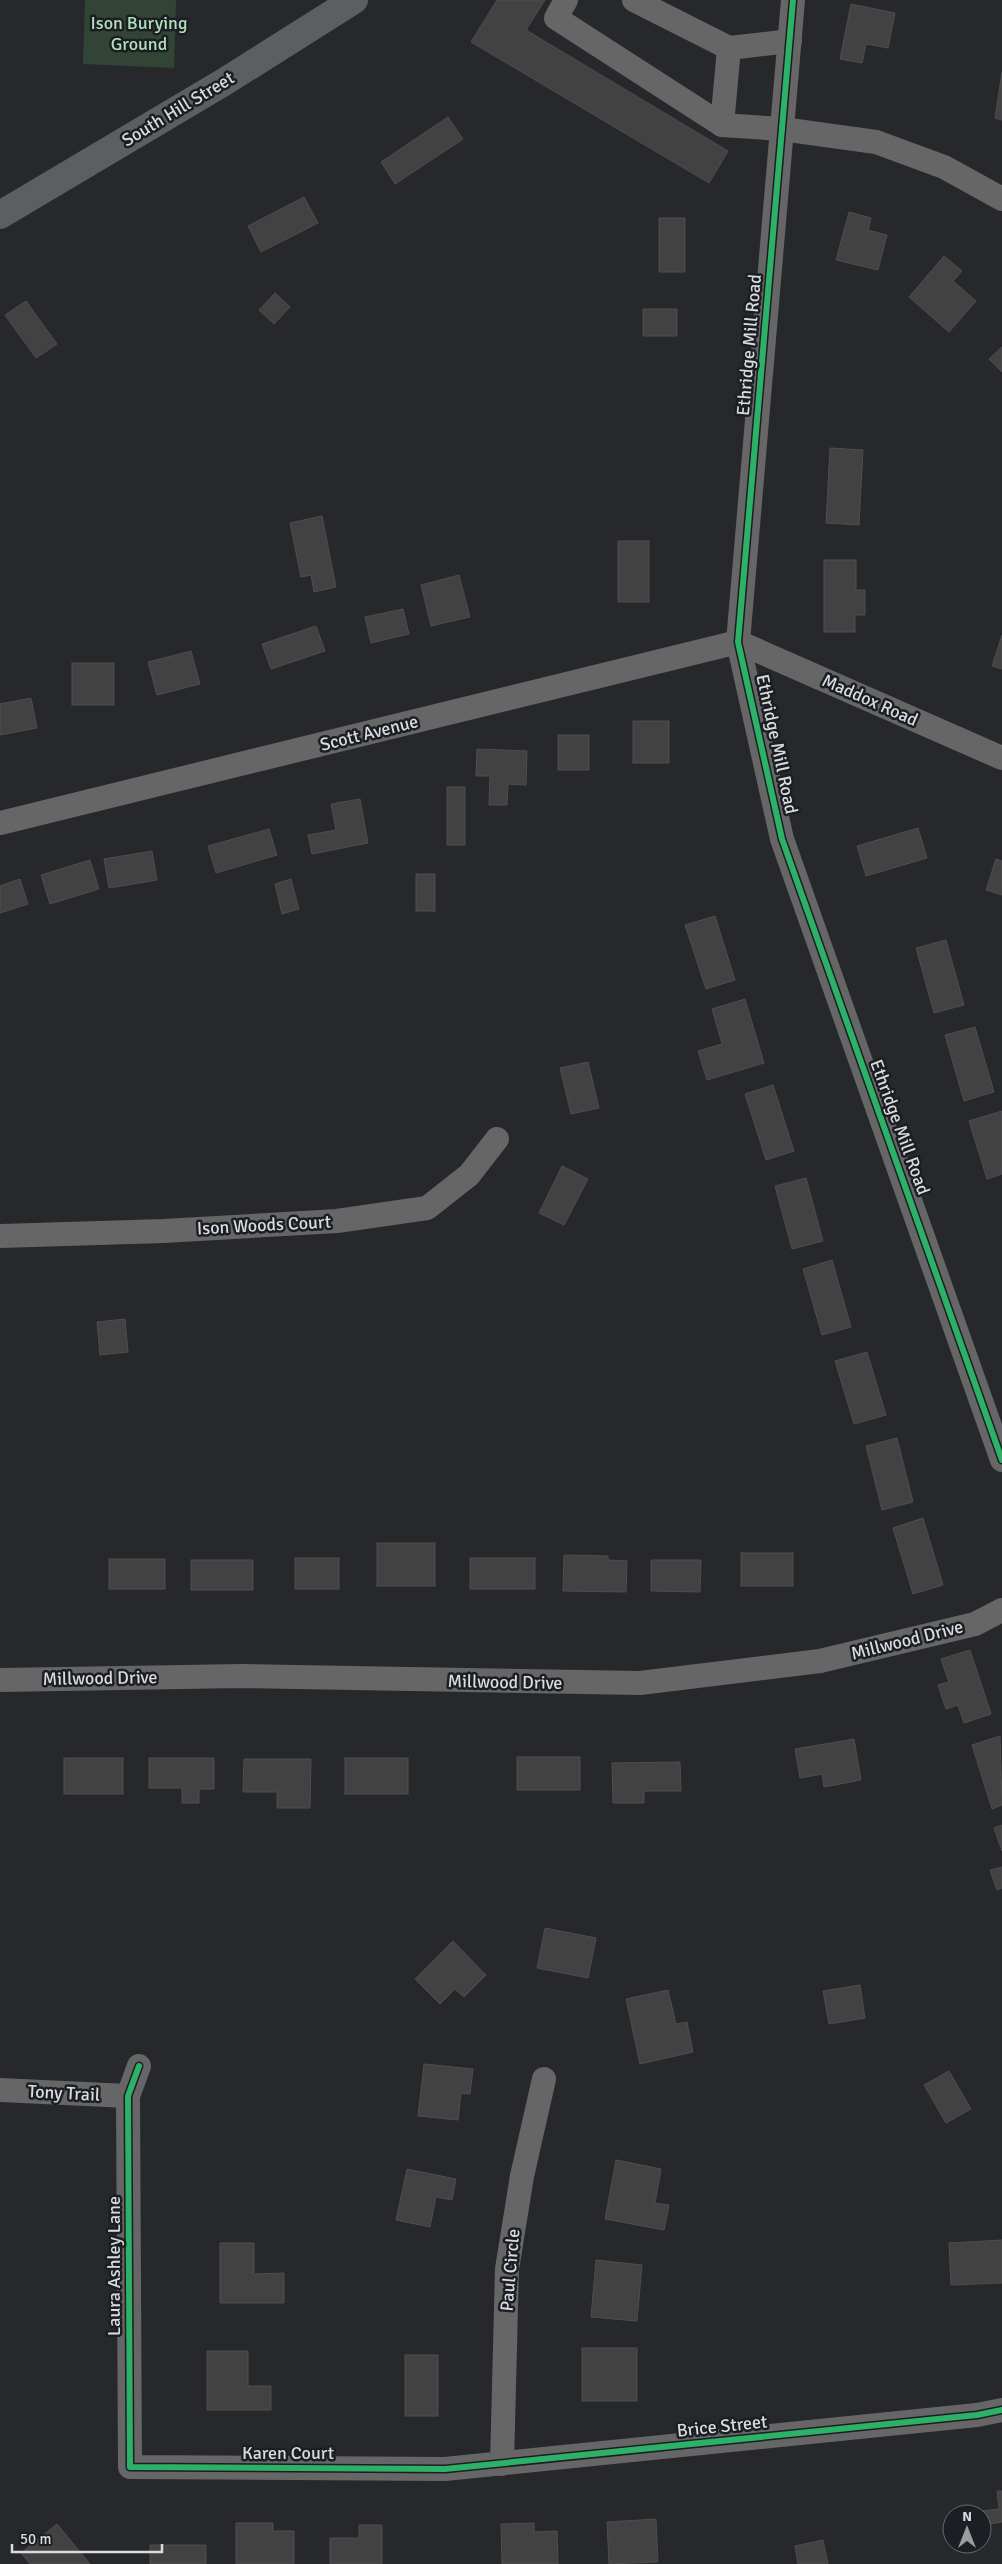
<svg xmlns="http://www.w3.org/2000/svg" width="1002" height="2564" font-family="Signika,sans-serif">
  <style>
    .green { fill: #324435 }
    .building { fill: #424242; stroke: #4f4e4f }
    .lines { fill: none; stroke-linecap: round; stroke-linejoin: round }
    .minor { stroke: #676666; stroke-width: 24 }
    .major { stroke: #5d5e5f; stroke-width: 28 }
    .cycleway-casing { stroke: #1b1e23; stroke-width: 9 }
    .cycleway { stroke: #2db169; stroke-width: 6 }
    .labels { text-anchor: middle; stroke-width: 5; stroke-linejoin: round; paint-order: stroke }
    .park-label { font-size: 18px; fill: #b1e1b8; stroke: #1b1e23 }
    .street-label { font-size: 18px; fill: #d9dbdf; stroke: #1b1e23 }
  </style>
  <rect width="100%" height="100%" fill="#26282b"/>
  <path class="green" d="M85,0H176L174,68L83,64Z"/>
  <g class="building">
    <path d="M497,0H545L526,30L728,151L709,183L471,42Z"/>
    <path d="M851,4L895,13L888,48L866,44L862,63L840,59Z"/>
    <path d="M1002,72V120L995,118Z"/>
    <path d="M448,117L463,139L395,184L381,162Z"/>
    <path d="M304,197L318,223L261,252L248,226Z"/>
    <path d="M849,212L871,218L868,230L887,235L878,270L836,260Z"/>
    <rect x="659" y="218" width="26" height="54"/>
    <path d="M944,256L962,271L953,281L976,301L949,332L909,297Z"/>
    <path d="M275,293L290,307L274,324L259,310Z"/>
    <path d="M26,301L57,344L36,358L5,315Z"/>
    <rect x="643" y="309" width="34" height="27"/>
    <path d="M1002,347V372L989,359Z"/>
    <path d="M830,448L863,450L859,525L826,523Z"/>
    <path d="M322,516L336,587L314,592L311,575L301,577L290,523Z"/>
    <rect x="618" y="541" width="31" height="61"/>
    <path d="M824,560H856V590H865V615H855V632H824Z"/>
    <path d="M459,575L470,617L431,626L421,585Z"/>
    <path d="M403,609L409,634L371,643L365,617Z"/>
    <path d="M316,626L325,651L271,669L262,644Z"/>
    <path d="M1002,635V669L992,666Z"/>
    <path d="M191,651L200,684L157,695L148,662Z"/>
    <rect x="72" y="663" width="42" height="42"/>
    <path d="M31,698L37,728L0,735V704Z"/>
    <rect x="633" y="721" width="36" height="42"/>
    <rect x="558" y="735" width="31" height="35"/>
    <path d="M477,749L527,751L526,785L508,784L507,805H489L490,776H476Z"/>
    <rect x="447" y="787" width="18" height="58"/>
    <path d="M360,799L368,843L312,854L308,835L336,830L331,804Z"/>
    <path d="M918,828L927,858L866,876L857,846Z"/>
    <path d="M269,829L277,855L216,873L208,846Z"/>
    <path d="M152,851L157,880L109,888L104,859Z"/>
    <path d="M996,859L1002,861V895L986,890Z"/>
    <path d="M90,860L99,889L50,904L41,875Z"/>
    <rect x="416" y="874" width="19" height="37"/>
    <path d="M20,879L28,904L0,913V886Z"/>
    <path d="M291,879L299,909L282,914L275,884Z"/>
    <path d="M715,916L735,980L706,989L685,925Z"/>
    <path d="M946,940L964,1005L934,1013L916,948Z"/>
    <path d="M745,999L764,1063L707,1080L698,1051L722,1044L712,1009Z"/>
    <path d="M975,1027L994,1092L964,1101L945,1035Z"/>
    <path d="M588,1062L599,1108L571,1114L560,1068Z"/>
    <path d="M773,1085L794,1151L766,1160L745,1094Z"/>
    <path d="M1002,1111V1174L987,1179L969,1121Z"/>
    <path d="M562,1166L588,1179L564,1225L539,1213Z"/>
    <path d="M806,1178L823,1241L792,1249L775,1186Z"/>
    <path d="M832,1260L851,1327L822,1335L803,1269Z"/>
    <path d="M125,1319L128,1352L100,1355L97,1322Z"/>
    <path d="M867,1352L886,1415L854,1424L835,1361Z"/>
    <path d="M897,1438L913,1502L882,1510L866,1446Z"/>
    <path d="M923,1518L943,1585L913,1594L893,1528Z"/>
    <rect x="377" y="1543" width="58" height="43"/>
    <rect x="741" y="1553" width="52" height="33"/>
    <path d="M564,1555L608,1556V1560L627,1561L626,1592L563,1591Z"/>
    <rect x="295" y="1558" width="44" height="31"/>
    <rect x="470" y="1558" width="65" height="31"/>
    <rect x="109" y="1559" width="56" height="30"/>
    <rect x="191" y="1560" width="62" height="30"/>
    <path d="M651,1560H701L700,1592L651,1591Z"/>
    <path d="M970,1650L991,1714L964,1723L958,1705L946,1709L938,1685L949,1682L941,1659Z"/>
    <path d="M1000,1736L1002,1805L992,1809L972,1745Z"/>
    <path d="M854,1739L861,1780L824,1787L822,1774L800,1778L795,1749Z"/>
    <rect x="517" y="1757" width="63" height="33"/>
    <rect x="64" y="1758" width="59" height="36"/>
    <path d="M149,1758H214V1789H199V1803H182V1788H149Z"/>
    <rect x="345" y="1758" width="63" height="36"/>
    <path d="M244,1759H311L310,1808H277V1792H243Z"/>
    <path d="M680,1762L681,1791H644V1803H613L612,1763Z"/>
    <path d="M1002,1825V1851L994,1828Z"/>
    <path d="M1002,1867V1888L997,1890L990,1870Z"/>
    <path d="M545,1928L596,1938L588,1978L537,1968Z"/>
    <path d="M453,1941L486,1975L464,1997L455,1989L440,2004L415,1979Z"/>
    <path d="M860,1985L865,2018L829,2024L823,1991Z"/>
    <path d="M668,1990L676,2024L687,2022L693,2052L640,2064L626,1999Z"/>
    <path d="M424,2064L473,2069L470,2094L461,2093L458,2120L418,2116Z"/>
    <path d="M949,2071L971,2109L946,2123L924,2085Z"/>
    <path d="M616,2160L661,2169L655,2203L669,2205L664,2230L605,2219Z"/>
    <path d="M407,2169L456,2179L452,2200L436,2197L430,2227L396,2220Z"/>
    <path d="M1002,2240V2283L951,2285L949,2243Z"/>
    <path d="M220,2243H254V2274L284,2273V2303H220Z"/>
    <path d="M596,2260L642,2265L637,2321L591,2317Z"/>
    <rect x="582" y="2348" width="55" height="53"/>
    <path d="M207,2351H248V2386H271V2410H207Z"/>
    <rect x="405" y="2355" width="33" height="61"/>
    <path d="M997,2491H1002V2522L983,2525L981,2511L999,2509Z"/>
    <path d="M656,2519L658,2562L609,2564L607,2522Z"/>
    <path d="M236,2523H273V2531H294V2564H236Z"/>
    <path d="M534,2523V2532L557,2531L558,2564H502L501,2524Z"/>
    <path d="M57,2524L90,2564H30L21,2553Z"/>
    <path d="M359,2525H382V2564H330V2538H359Z"/>
    <path d="M823,2540L828,2564H798L795,2546Z"/>
    <rect x="150" y="2545" width="56" height="19"/>
  </g>
  <g class="lines">
    <g class="minor">
      <path d="M566,0L556,18L722,125L782,129L876,142L944,167L1002,199"/>
      <path d="M634,0L729,48L790,41"/>
      <path d="M793,0L738,642L782,839L1002,1460"/>
      <path d="M722,125L729,48"/>
      <path d="M0,823L738,642L1002,758"/>
      <path d="M0,1236L164,1231L337,1221L427,1208L469,1175L497,1139"/>
      <path d="M0,1680L242,1676L640,1683L820,1661L975,1624L1002,1610"/>
      <path d="M139,2066L128,2096L130,2467L445,2469L977,2415L1002,2410"/>
      <path d="M0,2090L128,2096"/>
      <path d="M502,2464L507,2269L522,2176L544,2079"/>
    </g>
    <path class="major" d="M0,215L224,82L354,0"/>
    <g class="cycleway-casing">
      <g id="cycleway">
        <path d="M793,0L738,642L782,839L1002,1460"/>
        <path d="M139,2066L128,2096L130,2467L445,2469L977,2415L1002,2410"/>
      </g>
    </g>
    <use href="#cycleway" class="cycleway"/>
  </g>
  <g class="labels">
    <g class="park-label">
      <text x="139" y="29">Ison Burying<tspan x="139" dy="21">Ground</tspan></text>
    </g>
    <g class="street-label">
      <text transform="translate(178 109) rotate(-31)" y="6">South Hill Street</text>
      <text transform="translate(749 345) rotate(-85)" y="6">Ethridge Mill Road</text>
      <text transform="translate(870 700) rotate(24)" y="6">Maddox Road</text>
      <text transform="translate(369 733) rotate(-14)" y="6">Scott Avenue</text>
      <text transform="translate(777 744) rotate(78)" y="6">Ethridge Mill Road</text>
      <text transform="translate(900 1127) rotate(70)" y="6">Ethridge Mill Road</text>
      <text transform="translate(264 1225) rotate(-3)" y="6">Ison Woods Court</text>
      <text transform="translate(907 1640) rotate(-14)" y="6">Millwood Drive</text>
      <text transform="translate(100 1678) rotate(-1)" y="6">Millwood Drive</text>
      <text transform="translate(505 1682) rotate(1)" y="6">Millwood Drive</text>
      <text transform="translate(64 2093) rotate(3)" y="6">Tony Trail</text>
      <text transform="translate(114 2266) rotate(-90)" y="6">Laura Ashley Lane</text>
      <text transform="translate(510 2270) rotate(-85)" y="6">Paul Circle</text>
      <text transform="translate(722 2426) rotate(-6)" y="6">Brice Street</text>
      <text x="288" y="2459">Karen Court</text>
    </g>
  </g>
  <g transform="translate(967 2529)"><circle r="24" fill="#1b1e23" stroke="#676a6e"/>
  <path d="M0-4L9 19L0 12L-9 19Z" fill="#9a9ca0"/>
  <text y="-8" font-size="14" font-weight="bold" text-anchor="middle" fill="#d9dbdf">N</text>
  </g>
  <path d="M12 2544v8h150v-8" fill="none" stroke="#d9dbdf" stroke-width="2.5"/>
  <text x="20" y="2544" font-size="15" fill="#d9dbdf" stroke="#1b1e23" stroke-width="4" paint-order="stroke">50 m</text>
</svg>
